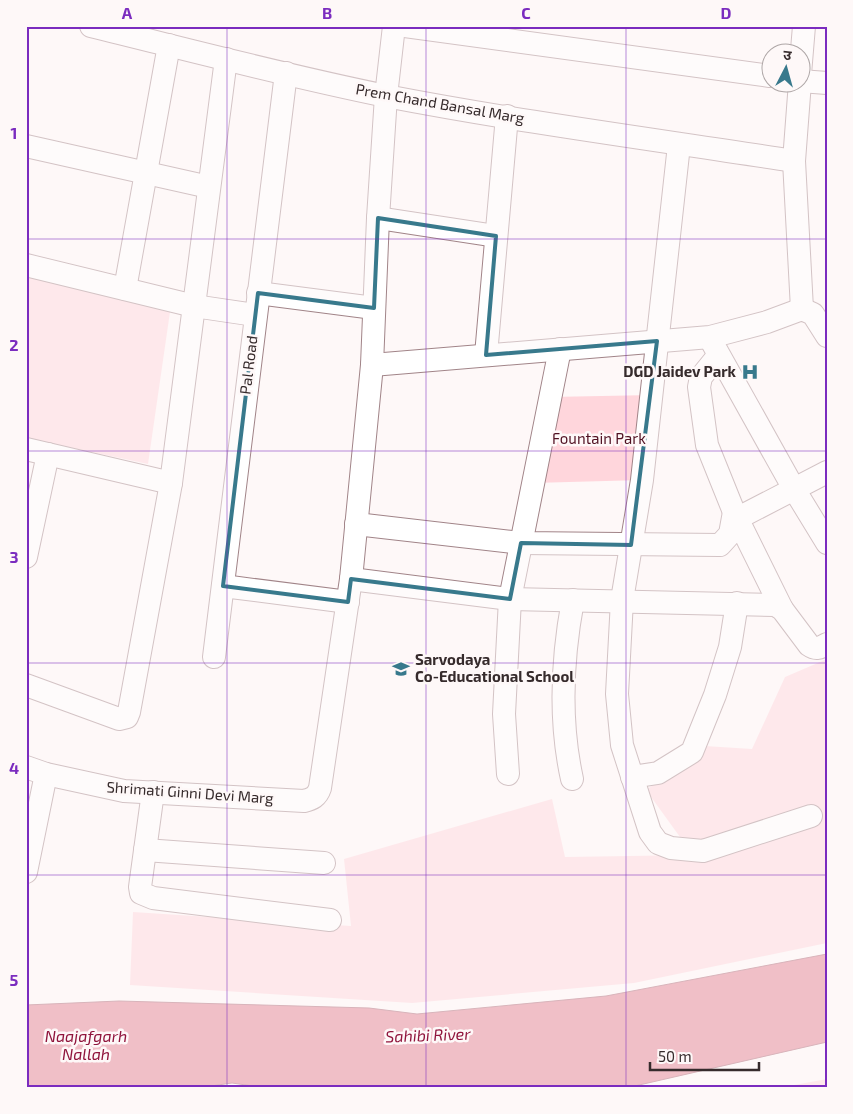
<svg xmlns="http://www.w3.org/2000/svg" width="853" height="1114" font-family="'Exo 2','Noto Sans Devanagari',sans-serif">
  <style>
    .green { fill: #ffd6dc }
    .water { fill: #df7a8d; stroke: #ac6270 }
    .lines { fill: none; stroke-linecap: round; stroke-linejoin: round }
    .minor-casing { stroke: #a18488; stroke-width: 24 }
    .minor { stroke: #fff; stroke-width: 22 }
    .marked { fill: none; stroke: #38798c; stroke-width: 4; stroke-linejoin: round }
    .grid { fill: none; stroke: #7b2cbf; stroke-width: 1; stroke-opacity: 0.55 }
    .labels { text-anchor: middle; stroke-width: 5; stroke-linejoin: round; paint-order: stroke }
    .street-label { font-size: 15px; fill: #362b2c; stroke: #fef8f8 }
    .poi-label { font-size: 15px; font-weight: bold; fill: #362b2c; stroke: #fef8f8; text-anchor: end }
    .park-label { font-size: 15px; fill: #501122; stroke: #fef8f8 }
    .water-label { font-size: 16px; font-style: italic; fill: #90153d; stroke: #fef8f8 }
    .neatline { fill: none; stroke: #7b2cbf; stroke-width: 2 }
    .grid-label { font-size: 16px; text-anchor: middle; font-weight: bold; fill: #7b2cbf }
  </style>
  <rect width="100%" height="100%" fill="#fef8f8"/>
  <g class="green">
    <path d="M26,275L170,312L148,464L26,438Z"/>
    <path d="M653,395L642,480L533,483L550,397Z"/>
    <path d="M827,659V943L634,983L412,1003L130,985L133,912L351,926L344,859L552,799L565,857L693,855L646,790L705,746L752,749L785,677Z"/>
    <path d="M827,1079V1088H778Z"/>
  </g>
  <path class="water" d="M827,954V1042L626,1088H267L232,1083L197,1088H26V1005L119,1001L369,1008L417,1014L606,996Z"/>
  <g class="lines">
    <g class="minor-casing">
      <g id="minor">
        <path d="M91,26C189,50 287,76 386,96C521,122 658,140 794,161"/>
        <path d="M405,26L770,76"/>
        <path d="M800,74L804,26"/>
        <path d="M800,81L827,83"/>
        <path d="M800,82L794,161L802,309"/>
        <path d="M679,145L642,480L622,600L617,694L622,745L650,832L658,843L671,848L703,851L811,816"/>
        <path d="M26,146L209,187"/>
        <path d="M378,218L496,236"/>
        <path d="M26,265L194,306L255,315"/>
        <path d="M125,289L169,45"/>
        <path d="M258,293L374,308"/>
        <path d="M713,344L794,489L827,543"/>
        <path d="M486,355L507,116"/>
        <path d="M718,356L701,377L699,387L707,445L734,512L742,516L827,472"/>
        <path d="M372,365L710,337L767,322L802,309L813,314L827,336"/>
        <path d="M26,449L171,483L226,59"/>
        <path d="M734,512L782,609"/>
        <path d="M356,524L521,543L720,545L730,534L734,512"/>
        <path d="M26,557L48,454"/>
        <path d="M351,579L510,599L775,605L782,609L809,645C816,650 820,648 827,644"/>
        <path d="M223,586L348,602"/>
        <path d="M214,657L286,73"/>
        <path d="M26,685L119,719L127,717L129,712L171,483"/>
        <path d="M26,767L46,774L124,791L304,801C312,799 317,797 320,788L351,579L372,365L378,218L386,96L394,26"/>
        <path d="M508,774L504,714L510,599L560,349"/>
        <path d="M632,777L658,773L692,752L715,695L730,647L737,603"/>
        <path d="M572,779C559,720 562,659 573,600"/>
        <path d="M153,792L140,887L141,893L153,898L330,920"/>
        <path d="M145,850L324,863"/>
        <path d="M26,872L46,774"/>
      </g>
    </g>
    <use href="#minor" class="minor"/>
  </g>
  <path d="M0 0H853V1114H0ZM378,218L496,236L486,355L657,341L631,545L521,543L510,599L351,579L348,602L223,586L258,293L374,308Z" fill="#fef8f8" fill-opacity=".55" fill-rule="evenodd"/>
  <path class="marked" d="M378,218L496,236L486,355L657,341L631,545L521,543L510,599L351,579L348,602L223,586L258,293L374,308Z"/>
  <path class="grid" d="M227,26V1088M426,26V1088M626,26V1088M26,239H827M26,451H827M26,663H827M26,875H827"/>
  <defs>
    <g id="hospital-bare" transform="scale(1.35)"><path d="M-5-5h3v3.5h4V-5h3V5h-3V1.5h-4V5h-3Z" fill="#38798c" stroke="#fef8f8" stroke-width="2.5" paint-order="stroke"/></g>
    <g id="school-bare" transform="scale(1.35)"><path d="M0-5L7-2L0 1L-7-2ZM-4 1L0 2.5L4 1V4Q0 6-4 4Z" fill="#38798c" stroke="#fef8f8" stroke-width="2.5" paint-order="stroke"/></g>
  </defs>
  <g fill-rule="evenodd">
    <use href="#hospital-bare" x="750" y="372"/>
    <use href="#school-bare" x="401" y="669"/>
  </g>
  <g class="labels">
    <g class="street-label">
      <text transform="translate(440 104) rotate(10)" y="5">Prem Chand Bansal Marg</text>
      <text transform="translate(249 365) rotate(-83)" y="5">Pal Road</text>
      <text transform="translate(190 793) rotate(4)" y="5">Shrimati Ginni Devi Marg</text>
    </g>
    <g class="poi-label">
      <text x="736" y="377">DGD Jaidev Park</text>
      <text x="415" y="665" text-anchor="start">Sarvodaya<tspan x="415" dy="17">Co-Educational School</tspan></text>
    </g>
    <g class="park-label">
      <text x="599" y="444">Fountain Park</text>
    </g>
    <g class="water-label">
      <text transform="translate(428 1035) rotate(-2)" y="6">Sahibi River</text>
      <text x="86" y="1042">Naajafgarh<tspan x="86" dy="18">Nallah</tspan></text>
    </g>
  </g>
  <rect width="853" height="1114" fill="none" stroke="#fef8f8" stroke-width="55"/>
  <g transform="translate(786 68) rotate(6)"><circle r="24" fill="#fef8f8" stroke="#aea6a6"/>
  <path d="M0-4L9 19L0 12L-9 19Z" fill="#38798c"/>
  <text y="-8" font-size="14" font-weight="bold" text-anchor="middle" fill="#362b2c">उ</text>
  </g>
  <path d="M650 1062v8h109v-8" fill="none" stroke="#362b2c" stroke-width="2.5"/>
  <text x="658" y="1062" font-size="15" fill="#362b2c" stroke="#fef8f8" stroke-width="4" paint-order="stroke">50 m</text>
  <rect x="28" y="28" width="798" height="1058" class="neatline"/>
  <g class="grid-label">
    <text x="127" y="19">A</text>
    <text x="327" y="19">B</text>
    <text x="526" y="19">C</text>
    <text x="726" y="19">D</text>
    <text x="14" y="139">1</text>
    <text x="14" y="351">2</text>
    <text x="14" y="563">3</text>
    <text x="14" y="774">4</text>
    <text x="14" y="986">5</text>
  </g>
</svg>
